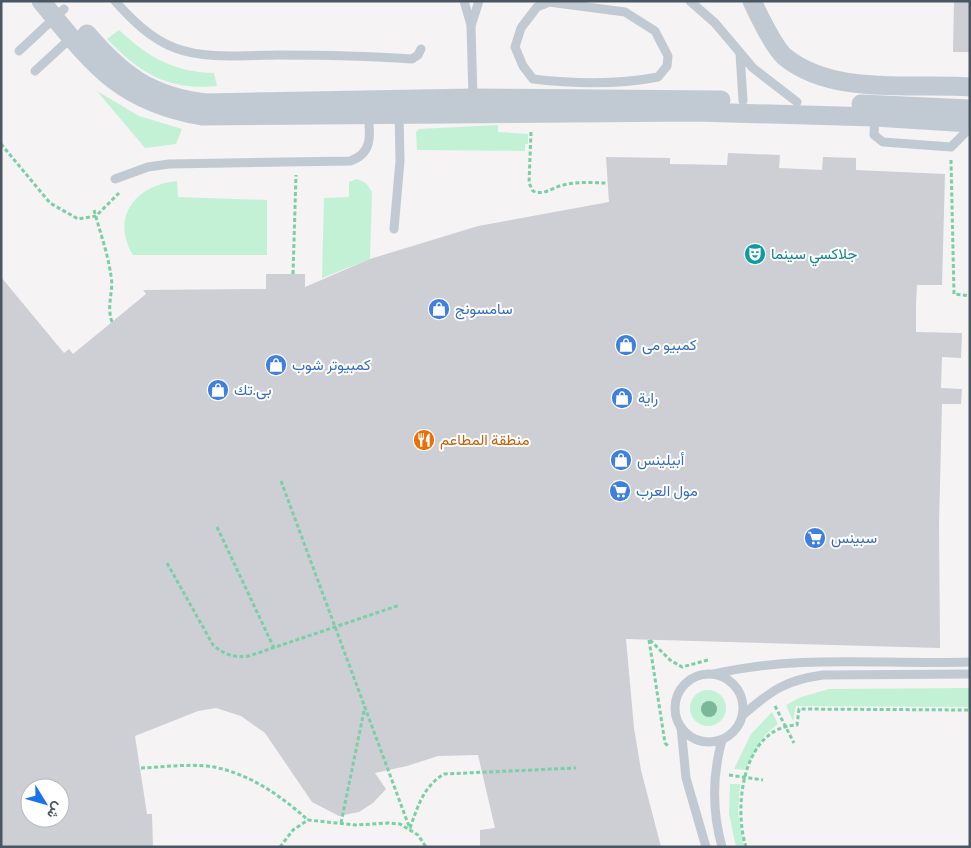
<svg xmlns="http://www.w3.org/2000/svg" width="971" height="848" font-family="'Exo 2',Vazirmatn,sans-serif">
  <style>
    .green { fill: #c3f1d5 }
    .building { fill: #cdcfd5; fill-rule: evenodd }
    .lines { fill: none; stroke-linecap: round; stroke-linejoin: round }
    .path { stroke: #7ad0a6; stroke-width: 3; stroke-dasharray: 4 2.5; stroke-linecap: butt }
    .lane { stroke: #c1cad2; stroke-width: 9 }
    .street { stroke: #c1cad2; stroke-width: 19 }
    .tree { fill: #7bb799 }
    .labels { text-anchor: middle; stroke-width: 4; stroke-linejoin: round; paint-order: stroke }
    .culture-label { font-size: 15px; fill: #0d838f; stroke: #fff; text-anchor: start }
    .shop-label { font-size: 15px; fill: #366cbe; stroke: #fff; text-anchor: start }
    .food-label { font-size: 15px; fill: #c56008; stroke: #fff; text-anchor: start }
  </style>
  <rect width="100%" height="100%" fill="#f5f3f3"/>
  <g class="green">
    <path d="M119,30C148,57 173,72 214,73L217,86C168,91 140,73 107,39Z"/>
    <path d="M97,91L139,116L182,129L176,144L145,148Z"/>
    <path d="M498,125V132L528,134V144H525V151L417,150L416,132L419,129Z"/>
    <path d="M357,179L366,183L372,192L370,259L322,278L324,198L349,197V182Z"/>
    <path d="M177,181L178,197L267,200V255H133C110,217 136,185 177,181Z"/>
    <path d="M970,688V707L796,706L793,721L786,705L801,697L829,689Z"/>
    <circle cx="708" cy="708" r="18"/>
    <path d="M772,712L778,724L765,735L745,770L734,769L751,734Z"/>
    <path d="M730,784H740L738,812L744,847H736L729,814Z"/>
  </g>
  <g class="building">
    <path d="M954,1H970V52H953Z"/>
    <path d="M728,153L780,155L779,168L822,170L823,157L856,158V170L945,174L942,285H917L916,304V332L962,333L961,358L942,357L941,388L962,389L961,404H942L939,525L940,648L626,639L634,728L641,770L661,847H480V830L495,828L478,755L438,756L407,766L375,773L386,789L373,803L359,812L339,816L312,802L265,733L241,716L216,708L198,711L135,736L147,814H152L153,847H1V277L64,353L69,349L73,354L146,294L143,290L266,289V274H305V287L370,259L478,226L609,202L606,157L670,158V164L727,165ZM30,788H60V818H30Z"/>
  </g>
  <g class="lines">
    <g class="path">
      <path d="M531,132L529,183L533,191C544,196 553,187 563,185C578,181 593,183 607,183"/>
      <path d="M1,144L50,203L78,219L96,216L119,193"/>
      <path d="M951,160L954,294L970,296"/>
      <path d="M94,210C100,232 108,254 111,276C114,292 106,305 112,322"/>
      <path d="M293,274L296,175"/>
      <path d="M281,481L410,829"/>
      <path d="M217,527L274,648"/>
      <path d="M167,563L213,645C225,655 234,658 249,656L400,605"/>
      <path d="M649,640L665,743L669,747"/>
      <path d="M650,640L670,660L682,667L708,660"/>
      <path d="M775,706L794,743"/>
      <path d="M141,768C163,767 185,764 207,766C246,771 280,795 308,820"/>
      <path d="M729,775L763,780"/>
      <path d="M341,823L365,706"/>
      <path d="M410,828C418,806 423,787 444,774L576,768"/>
      <path d="M280,847L293,830L308,820L356,825L388,823L400,824L418,835L426,847"/>
      <path d="M746,847C733,806 743,727 797,725L799,709L970,710"/>
    </g>
    <g class="lane">
      <path d="M115,1C132,20 151,39 175,48C207,60 244,55 278,55C322,55 367,56 412,59L418,55L421,49"/>
      <path d="M464,1L471,25"/>
      <path d="M690,1L715,23L753,68L797,102"/>
      <path d="M549,2L625,12L655,31L668,56L667,66L658,77C617,85 575,84 533,79L523,66L515,47L521,28L537,7Z"/>
      <path d="M19,51L64,9"/>
      <path d="M740,53L743,101"/>
      <path d="M35,71L73,36"/>
      <path d="M473,98L471,26L479,1"/>
      <path d="M875,114L874,135L883,142L951,147L970,128"/>
      <path d="M115,179L148,167L169,164L350,161C374,153 370,133 368,113"/>
      <path d="M394,229L400,161L399,112"/>
      <circle cx="709" cy="708" r="34"/>
      <path d="M714,674C801,654 882,665 970,662"/>
      <path d="M744,714C772,690 786,680 823,675L970,674"/>
      <path d="M681,727L686,778L706,847"/>
      <path d="M722,847C712,811 712,776 722,740"/>
    </g>
    <g class="street">
      <path d="M41,1C93,64 118,101 202,116L696,112L875,117L970,123"/>
      <path d="M752,1C758,14 775,49 785,57C833,96 911,83 970,87"/>
      <path d="M87,34C122,75 150,96 206,103L473,98L721,100"/>
      <path d="M861,104L970,109"/>
    </g>
  </g>
  <circle class="tree" cx="709" cy="709" r="8"/>
  <defs>
    <g id="theatre-disc" transform="scale(1.125)"><circle r="9.5" fill="#0f9aa8" stroke="#fff"/><path d="M-5-5.5Q0-4 5-5.5V0Q5 5 0 6Q-5 5-5 0ZM-3.3-2.5H-1v1.5H-3.3ZM1-2.5H3.3v1.5H1ZM-2.8 1Q0 5.5 2.8 1Z" fill="#fff"/></g>
    <g id="shop-disc" transform="scale(1.125)"><circle r="9.5" fill="#3f7fe0" stroke="#fff"/><path d="M-5-2.5h2.3a2.7 3.5 0 0 1 5.4 0H5L5.5 6h-11ZM-1.5-2.5h3a1.5 2.3 0 0 0-3 0Z" fill="#fff"/></g>
    <g id="restaurant-disc" transform="scale(1.125)"><circle r="9.5" fill="#e8710a" stroke="#fff"/><path d="M-5-6h1v4h1v-4h1v4h1v-4h1v5L-1.5 .5V6h-2V.5L-5-1ZM5-6V6H3V1.5H1.5Q1.5-4 5-6Z" fill="#fff"/></g>
    <g id="supermarket-disc" transform="scale(1.125)"><circle r="9.5" fill="#3f7fe0" stroke="#fff"/><path d="M-6-5.5h2.5l.6 2H6L4.5 2H-2.5L-4.4-4H-6ZM-1.5 3.2a1.3 1.3 0 1 0 .1 0ZM3 3.2a1.3 1.3 0 1 0 .1 0Z" fill="#fff"/></g>
  </defs>
  <g fill-rule="evenodd">
    <use href="#theatre-disc" x="755" y="254"/>
    <use href="#shop-disc" x="439" y="309"/>
    <use href="#shop-disc" x="626" y="345"/>
    <use href="#shop-disc" x="276" y="365"/>
    <use href="#shop-disc" x="218" y="390"/>
    <use href="#shop-disc" x="622" y="398"/>
    <use href="#restaurant-disc" x="424" y="440"/>
    <use href="#shop-disc" x="621" y="460"/>
    <use href="#supermarket-disc" x="620" y="491"/>
    <use href="#supermarket-disc" x="815" y="538"/>
  </g>
  <g class="labels">
    <g class="culture-label">
      <text x="771" y="259">جلاكسي سينما</text>
    </g>
    <g class="shop-label">
      <text x="455" y="314">سامسونج</text>
      <text x="642" y="350">كمبيو مى</text>
      <text x="292" y="370">كمبيوتر شوب</text>
      <text x="234" y="395">بى.تك</text>
      <text x="638" y="403">راية</text>
      <text x="637" y="465">أبيلينس</text>
      <text x="636" y="496">مول العرب</text>
      <text x="831" y="543">سبينس</text>
    </g>
    <g class="food-label">
      <text x="440" y="445">منطقة المطاعم</text>
    </g>
  </g>
  <rect width="971" height="848" fill="none" stroke="#4a5661" stroke-width="5"/>
  <g transform="translate(45 803) rotate(127)"><circle r="24" fill="#ffffff" stroke="#b7bbc0"/>
  <path d="M0-4L9 19L0 12L-9 19Z" fill="#1a73e8"/>
  <text y="-8" font-size="14" font-weight="bold" text-anchor="middle" fill="#4a5661">ش</text>
  </g>
</svg>
